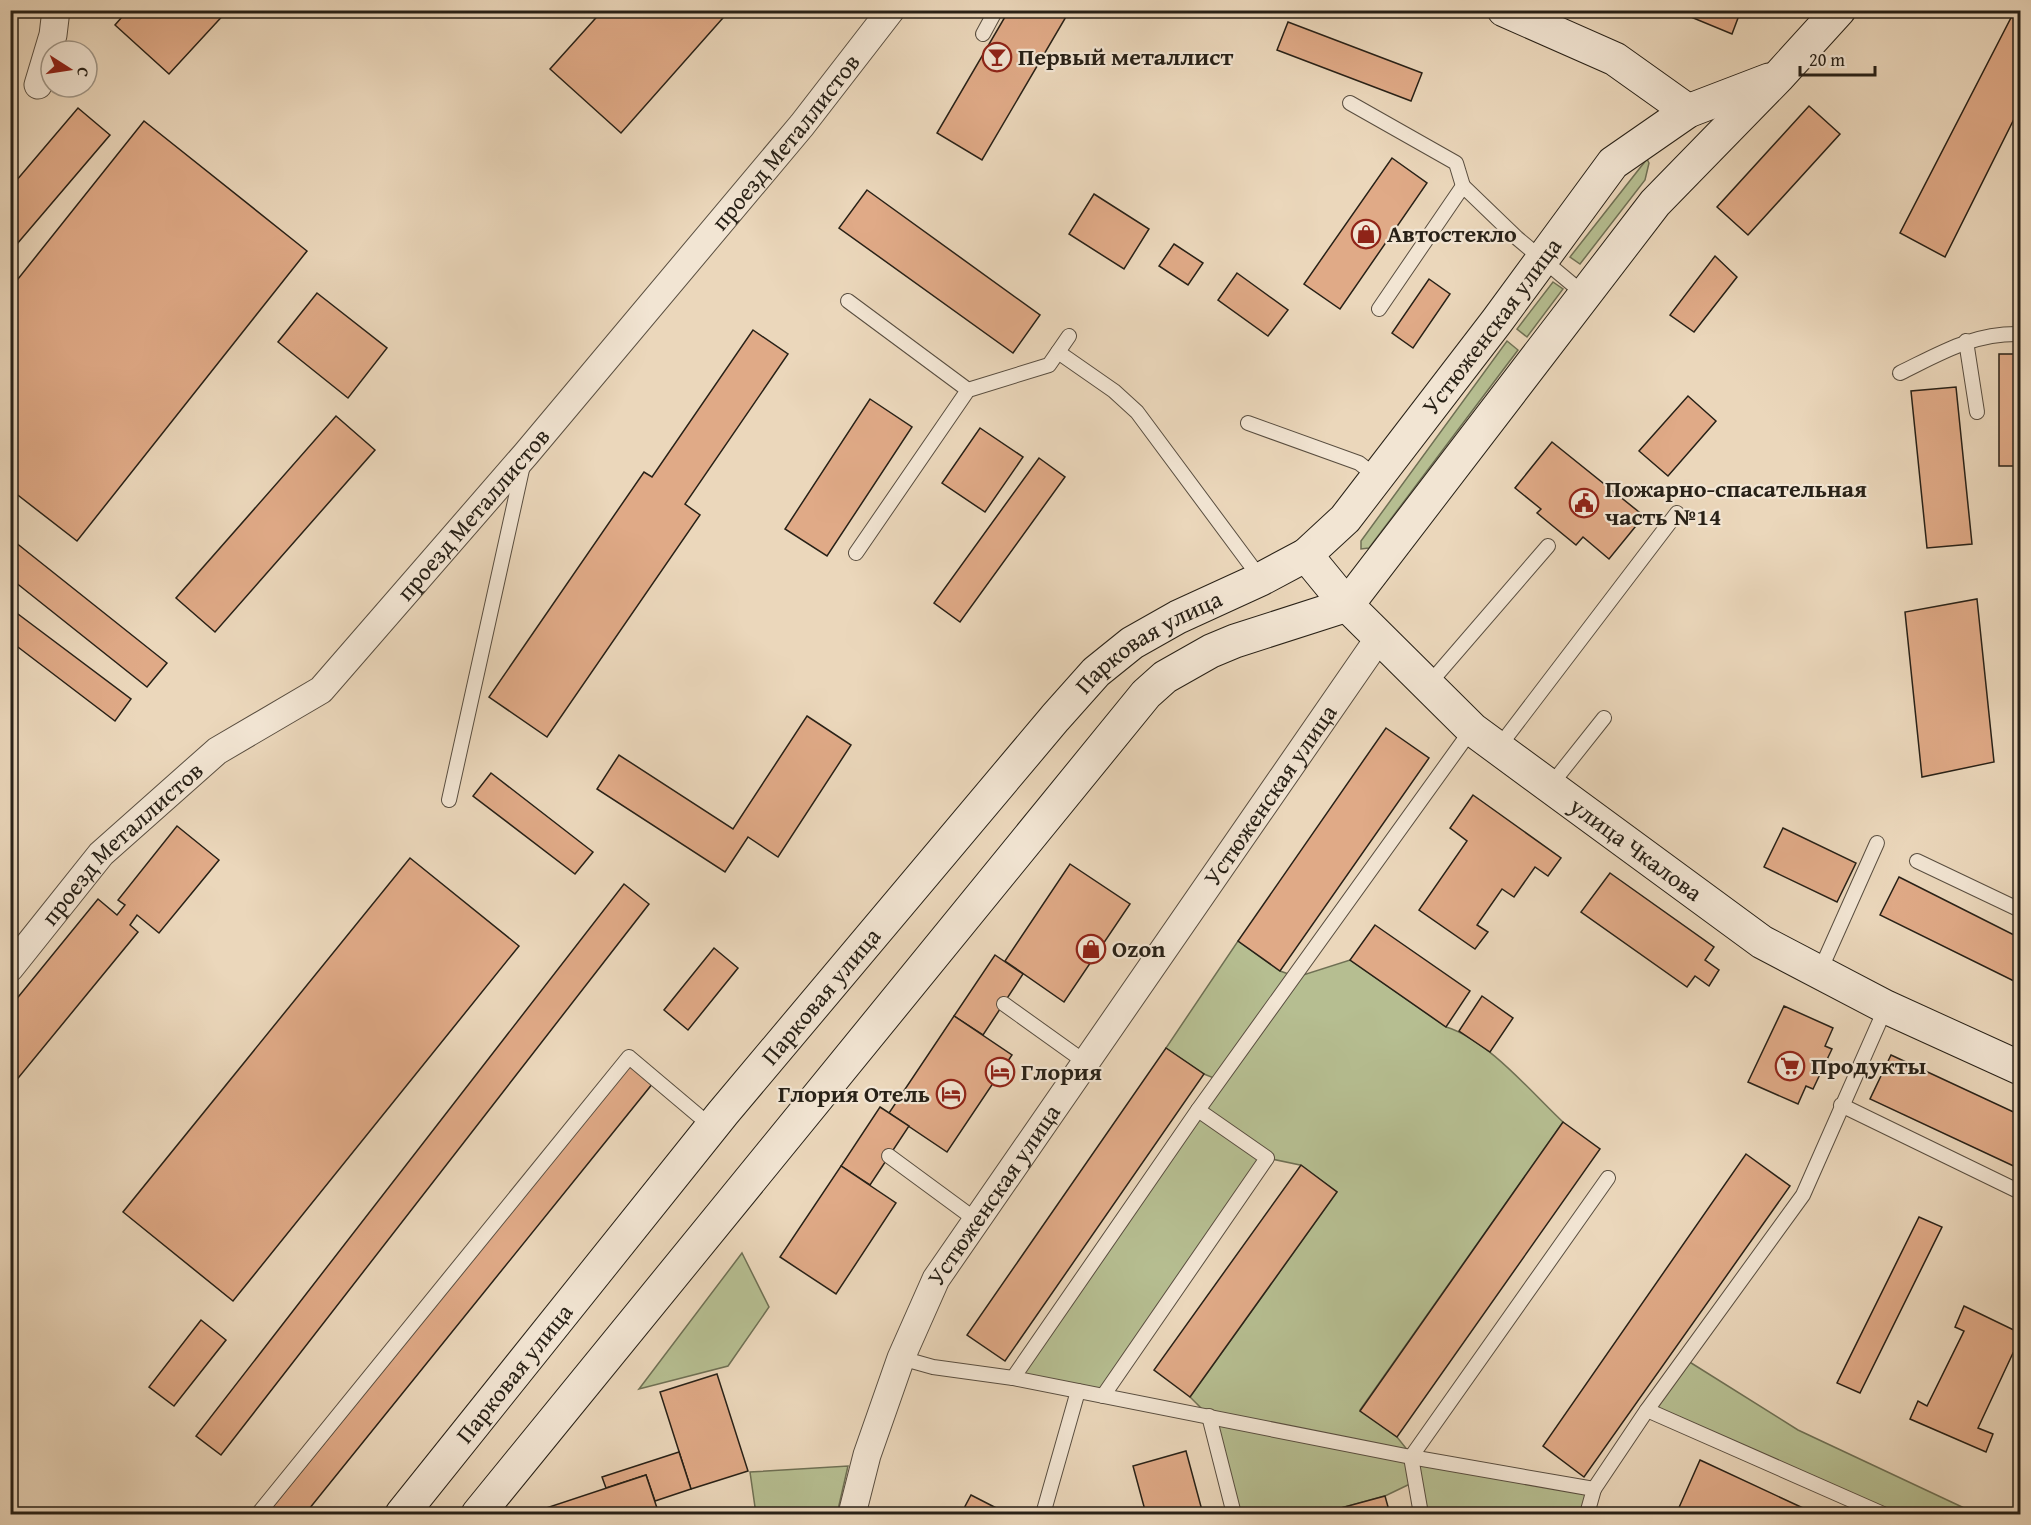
<svg xmlns="http://www.w3.org/2000/svg" width="2031" height="1525" font-family="'Gentium Book Plus',serif">
  <style>
    .green { fill: #b6be91; stroke: #6f7054; stroke-width: 1.5 }
    .building { fill: #e0aa87; stroke: #282117; stroke-width: 1.5 }
    .lines { fill: none; stroke-linecap: round; stroke-linejoin: round }
    .lane-casing { stroke: #594e40; stroke-width: 16 }
    .street-casing { stroke: #594e40; stroke-width: 29 }
    .secondary-casing { stroke: #282117; stroke-width: 35 }
    .lane { stroke: #f2e5d3; stroke-width: 14 }
    .street { stroke: #f2e5d3; stroke-width: 27 }
    .secondary { stroke: #f2e5d3; stroke-width: 33 }
    .labels { text-anchor: middle; stroke-width: 4.5; stroke-linejoin: round; paint-order: stroke }
    .poi-label { font-size: 24px; font-weight: bold; fill: #282117; stroke: #f2e5d3; text-anchor: start }
    .street-label { font-size: 24px; fill: #282117; stroke: #f2e5d3 }
  </style>
  <rect width="100%" height="100%" fill="#ebd7bb"/>
  <filter id="stains"><feTurbulence type="fractalNoise" baseFrequency=".00333" numOctaves="4"/><feColorMatrix values="0 0 0 0 .2 0 0 0 0 .09 0 0 0 0 .02 0 0 0 .5 -.17"/></filter>
  <radialGradient id="worn" r=".72"><stop offset=".6" stop-color="#630" stop-opacity="0"/><stop offset="1" stop-color="#630" stop-opacity=".3"/></radialGradient>
  <g class="green">
    <path d="M1647,159L1649,163L1645,180L1580,264L1570,257Z"/>
    <path d="M1553,282L1563,289L1527,337L1517,329Z"/>
    <path d="M1507,341L1518,350L1369,548L1361,549V541Z"/>
    <path d="M1238,941L1280,971L1297,977L1350,960L1446,1027C1487,1039 1532,1093 1563,1122L1360,1410L1397,1437L1409,1452L1412,1483L1385,1496L1337,1509L1338,1514H1239L1215,1422L1190,1397L1337,1192L1300,1165L1267,1158L1103,1396L1013,1378L1214,1078L1204,1074L1166,1048Z"/>
    <path d="M742,1253L769,1307L728,1366L639,1389Z"/>
    <path d="M1688,1361L1798,1430L1977,1514H1893L1654,1407Z"/>
    <path d="M1416,1462L1588,1492L1582,1514H1425Z"/>
    <path d="M848,1466L837,1514H756L750,1472Z"/>
  </g>
  <g class="building">
    <path d="M128,10H228L169,74L115,25Z"/>
    <path d="M603,10H730L621,133L550,69Z"/>
    <path d="M1009,10H1070L982,160L937,133Z"/>
    <path d="M1674,10H1741L1732,34Z"/>
    <path d="M2015,10H2020V107L1945,257L1900,233Z"/>
    <path d="M1288,22L1422,73L1411,101L1277,50Z"/>
    <path d="M1809,106L1840,134L1748,235L1717,207Z"/>
    <path d="M78,108L110,135L17,244L10,239V188Z"/>
    <path d="M144,121L307,251L77,541L10,489V289Z"/>
    <path d="M1392,158L1427,183L1340,309L1304,284Z"/>
    <path d="M867,190L1040,315L1013,353L839,228Z"/>
    <path d="M1094,194L1149,229L1124,269L1069,234Z"/>
    <path d="M1174,244L1203,263L1188,285L1159,266Z"/>
    <path d="M1715,256L1737,277L1694,332L1670,315Z"/>
    <path d="M1237,273L1288,310L1268,336L1218,300Z"/>
    <path d="M1429,279L1450,294L1413,348L1392,333Z"/>
    <path d="M317,293L387,348L348,398L278,342Z"/>
    <path d="M753,330L788,354L685,504L700,515L547,737L489,697L644,472L652,477Z"/>
    <rect x="1999" y="354" width="21" height="112"/>
    <path d="M1956,387L1972,544L1927,548L1911,391Z"/>
    <path d="M1688,396L1716,421L1668,476L1639,451Z"/>
    <path d="M870,399L912,427L827,556L785,529Z"/>
    <path d="M336,416L375,450L215,632L176,598Z"/>
    <path d="M980,428L1023,457L985,512L942,483Z"/>
    <path d="M1552,442L1644,516L1609,559L1583,537L1576,545L1537,513L1541,509L1515,488Z"/>
    <path d="M1039,458L1065,477L960,622L934,603Z"/>
    <path d="M10,538L167,663L147,687L10,578Z"/>
    <path d="M1977,599L1994,762L1922,777L1905,612Z"/>
    <path d="M10,608L131,699L115,721L10,641Z"/>
    <path d="M807,716L851,745L778,857L748,837L725,872L597,789L619,755L733,829Z"/>
    <path d="M1386,728L1429,758L1280,971L1238,941Z"/>
    <path d="M491,773L593,852L575,874L473,796Z"/>
    <path d="M1473,795L1561,858L1548,876L1535,867L1514,897L1502,889L1477,925L1488,932L1475,949L1419,910L1467,841L1450,828Z"/>
    <path d="M177,826L219,860L159,933L137,915L130,925L138,932L10,1088V1007L98,899L117,915L125,905L118,900Z"/>
    <path d="M1783,828L1856,863L1837,902L1764,867Z"/>
    <path d="M410,858L519,946L233,1301L123,1212Z"/>
    <path d="M1070,864L1130,904L1064,1002L1005,961Z"/>
    <path d="M1610,873L1714,947L1705,960L1719,970L1709,986L1695,976L1687,987L1581,912Z"/>
    <path d="M1899,877L2020,938V984L1880,915Z"/>
    <path d="M624,884L649,904L221,1455L196,1436Z"/>
    <path d="M1375,925L1470,991L1446,1027L1350,960Z"/>
    <path d="M714,948L738,968L688,1030L664,1010Z"/>
    <path d="M995,955L1023,974L983,1035L954,1016Z"/>
    <path d="M1482,996L1513,1018L1490,1052L1459,1031Z"/>
    <path d="M1784,1006L1833,1028L1825,1046L1832,1049L1813,1089L1806,1086L1798,1104L1748,1082Z"/>
    <path d="M954,1016L1012,1055L947,1152L889,1113Z"/>
    <path d="M1166,1048L1204,1074L1005,1361L967,1335Z"/>
    <path d="M1891,1055L2020,1115V1169L1870,1099Z"/>
    <path d="M630,1064L653,1083L305,1514H267Z"/>
    <path d="M880,1107L909,1126L870,1185L841,1166Z"/>
    <path d="M1563,1122L1600,1149L1397,1437L1360,1411Z"/>
    <path d="M1746,1154L1790,1186L1584,1477L1543,1446Z"/>
    <path d="M1301,1165L1337,1192L1190,1397L1154,1370Z"/>
    <path d="M841,1166L896,1203L836,1294L780,1257Z"/>
    <path d="M1919,1217L1942,1227L1860,1393L1837,1383Z"/>
    <path d="M1964,1306L2020,1333V1357L2013,1353L1978,1428L1993,1434L1986,1452L1910,1419L1918,1401L1927,1406L1964,1331L1955,1327Z"/>
    <path d="M201,1320L226,1340L174,1406L149,1387Z"/>
    <path d="M717,1374L748,1471L691,1489L660,1392Z"/>
    <path d="M1186,1451L1203,1514H1146L1133,1466Z"/>
    <path d="M679,1452L691,1489L655,1501L646,1475L606,1488L602,1477Z"/>
    <path d="M1700,1460L1816,1514H1682L1677,1512Z"/>
    <path d="M646,1475L659,1514H532L531,1513Z"/>
    <path d="M971,1495L1008,1514H961Z"/>
    <path d="M1385,1496L1390,1514H1338L1337,1509Z"/>
  </g>
  <g class="lines">
    <g class="lane-casing">
      <g id="lane">
        <path d="M983,34L996,10"/>
        <path d="M1350,103L1456,163L1463,186"/>
        <path d="M848,301L968,390"/>
        <path d="M1379,309L1463,186L1517,238L1584,294"/>
        <path d="M1966,341L1977,412"/>
        <path d="M1058,352L1114,391L1137,412L1261,579"/>
        <path d="M1900,373C1941,353 1973,333 2020,334"/>
        <path d="M1248,423L1359,463L1377,477"/>
        <path d="M856,553L968,390L1049,365L1069,336"/>
        <path d="M1428,685L1548,546"/>
        <path d="M1498,748L1677,513"/>
        <path d="M1550,786L1604,718"/>
        <path d="M449,800L523,465"/>
        <path d="M1917,861L2020,910"/>
        <path d="M1819,973L1877,843"/>
        <path d="M1004,1004L1085,1062"/>
        <path d="M1841,1105L2020,1192"/>
        <path d="M889,1156L976,1220"/>
        <path d="M901,1358L933,1367L1013,1378L1411,1457L1594,1489L1587,1514"/>
        <path d="M1013,1378L1198,1110L1472,729"/>
        <path d="M1103,1396L1267,1158L1198,1110"/>
        <path d="M1647,1410L1883,1514"/>
        <path d="M1209,1416L1234,1514"/>
        <path d="M1594,1489L1647,1410L1803,1195L1886,1007"/>
        <path d="M258,1514L629,1057L712,1127"/>
        <path d="M1043,1514L1078,1391"/>
        <path d="M1421,1514L1411,1457L1608,1178"/>
      </g>
    </g>
    <g class="street-casing">
      <g id="street">
        <path d="M38,85L53,35L56,10"/>
        <path id="s1" d="M10,968L101,854L217,751L321,690L526,454L802,125L891,10"/>
        <path id="s2" d="M852,1514L867,1455L901,1358L936,1279L1379,638"/>
      </g>
    </g>
    <g class="secondary-casing">
      <g id="secondary">
        <path d="M1504,10L1615,59L1688,111"/>
        <path id="s3" d="M1306,555L1347,605L1472,729L1762,942L1886,1007L2020,1068"/>
        <path id="s4" d="M402,1514L723,1113L1055,718L1096,672L1132,643L1178,617L1261,579L1306,555L1345,519L1497,321L1613,163L1688,111L1769,80"/>
        <path d="M478,1514L1146,694L1165,677L1211,651L1235,641L1347,605L1655,203L1779,76L1839,10"/>
      </g>
    </g>
    <use href="#lane" class="lane"/>
    <use href="#street" class="street"/>
    <use href="#secondary" class="secondary"/>
  </g>
  <defs>
    <g id="bar-ring" transform="scale(1.5)"><circle r="9.5" fill="#f2e5d3" stroke="#8f2418" stroke-width="1.5"/><path d="M-6-5H6L.8 .8V4.5H3.5V6h-7V4.5H-.8V.8Z" fill="#8f2418"/></g>
    <g id="shop-ring" transform="scale(1.5)"><circle r="9.5" fill="#f2e5d3" stroke="#8f2418" stroke-width="1.5"/><path d="M-5-2.5h2.3a2.7 3.5 0 0 1 5.4 0H5L5.5 6h-11ZM-1.5-2.5h3a1.5 2.3 0 0 0-3 0Z" fill="#8f2418"/></g>
    <g id="civic-ring" transform="scale(1.5)"><circle r="9.5" fill="#f2e5d3" stroke="#8f2418" stroke-width="1.5"/><path d="M-.6-6.5H3V-4.5H.6V-3L4-1V1h2V6H-6V1h2V-1L-.6-3ZM-1.2 2.5V6h2.4V2.5Z" fill="#8f2418"/></g>
    <g id="supermarket-ring" transform="scale(1.5)"><circle r="9.5" fill="#f2e5d3" stroke="#8f2418" stroke-width="1.5"/><path d="M-6-5.5h2.5l.6 2H6L4.5 2H-2.5L-4.4-4H-6ZM-1.5 3.2a1.3 1.3 0 1 0 .1 0ZM3 3.2a1.3 1.3 0 1 0 .1 0Z" fill="#8f2418"/></g>
    <g id="hotel-ring" transform="scale(1.5)"><circle r="9.5" fill="#f2e5d3" stroke="#8f2418" stroke-width="1.5"/><path d="M-6-4.5h1.5V1H6V5H4.5V3h-9V5H-6ZM-4 0a1.8 1.8 0 1 1 3.6 0ZM.5 0V-2.5h3Q6-2.5 6 0Z" fill="#8f2418"/></g>
  </defs>
  <g fill-rule="evenodd">
    <use href="#bar-ring" x="997" y="57"/>
    <use href="#shop-ring" x="1366" y="234"/>
    <use href="#civic-ring" x="1584" y="503"/>
    <use href="#shop-ring" x="1091" y="949"/>
    <use href="#supermarket-ring" x="1790" y="1066"/>
    <use href="#hotel-ring" x="1000" y="1072"/>
    <use href="#hotel-ring" x="951" y="1094"/>
  </g>
  <g class="labels">
    <g class="poi-label">
      <text x="1018" y="65">Первый металлист</text>
      <text x="1387" y="242">Автостекло</text>
      <text x="1605" y="497">Пожарно-спасательная<tspan x="1605" dy="28">часть №14</tspan></text>
      <text x="1112" y="957">Ozon</text>
      <text x="1811" y="1074">Продукты</text>
      <text x="1021" y="1080">Глория</text>
      <text x="930" y="1102" text-anchor="end">Глория Отель</text>
    </g>
    <g class="street-label">
      <text dy="8" stroke="none"><textPath href="#s1" startOffset="1140">проезд Металлистов</textPath></text>
      <text dy="8" stroke="none"><textPath href="#s4" startOffset="1628">Устюженская улица</textPath></text>
      <text dy="8" stroke="none"><textPath href="#s1" startOffset="654">проезд Металлистов</textPath></text>
      <text dy="8" stroke="none"><textPath href="#s4" startOffset="1152">Парковая улица</textPath></text>
      <text dy="8" stroke="none"><textPath href="#s2" startOffset="838">Устюженская улица</textPath></text>
      <text dy="8" stroke="none"><textPath href="#s1" startOffset="168">проезд Металлистов</textPath></text>
      <text dy="8" stroke="none"><textPath href="#s3" startOffset="444">улица Чкалова</textPath></text>
      <text dy="8" stroke="none"><textPath href="#s4" startOffset="666">Парковая улица</textPath></text>
      <text dy="8" stroke="none"><textPath href="#s2" startOffset="352">Устюженская улица</textPath></text>
      <text dy="8" stroke="none"><textPath href="#s4" startOffset="180">Парковая улица</textPath></text>
    </g>
  </g>
  <rect width="2031" height="1525" fill="none" stroke="#ebd7bb" stroke-width="36"/>
  <rect x="12" y="12" width="2007" height="1501" fill="none" stroke="#282117" stroke-width="3"/>
  <rect x="18" y="18" width="1995" height="1489" fill="none" stroke="#282117" stroke-width="1.5"/>
  <g transform="translate(69 69) rotate(102)"><circle r="28" fill="#f2e5d3" stroke="#a19788" stroke-width="1.5"/>
  <path d="M0-4.5L10 22L0 15L-10 22Z" fill="#8f2418"/>
  <text y="-9" font-size="16" font-weight="bold" text-anchor="middle" fill="#282117">С</text>
  </g>
  <path d="M1800 66v9h75v-9" fill="none" stroke="#282117" stroke-width="3"/>
  <text x="1809" y="66" font-size="18" fill="#282117" stroke="#f2e5d3" stroke-width="4.5" paint-order="stroke">20 m</text>
  <rect width="100%" height="100%" filter="url(#stains)"/>
  <rect width="100%" height="100%" fill="url(#worn)"/>
</svg>
